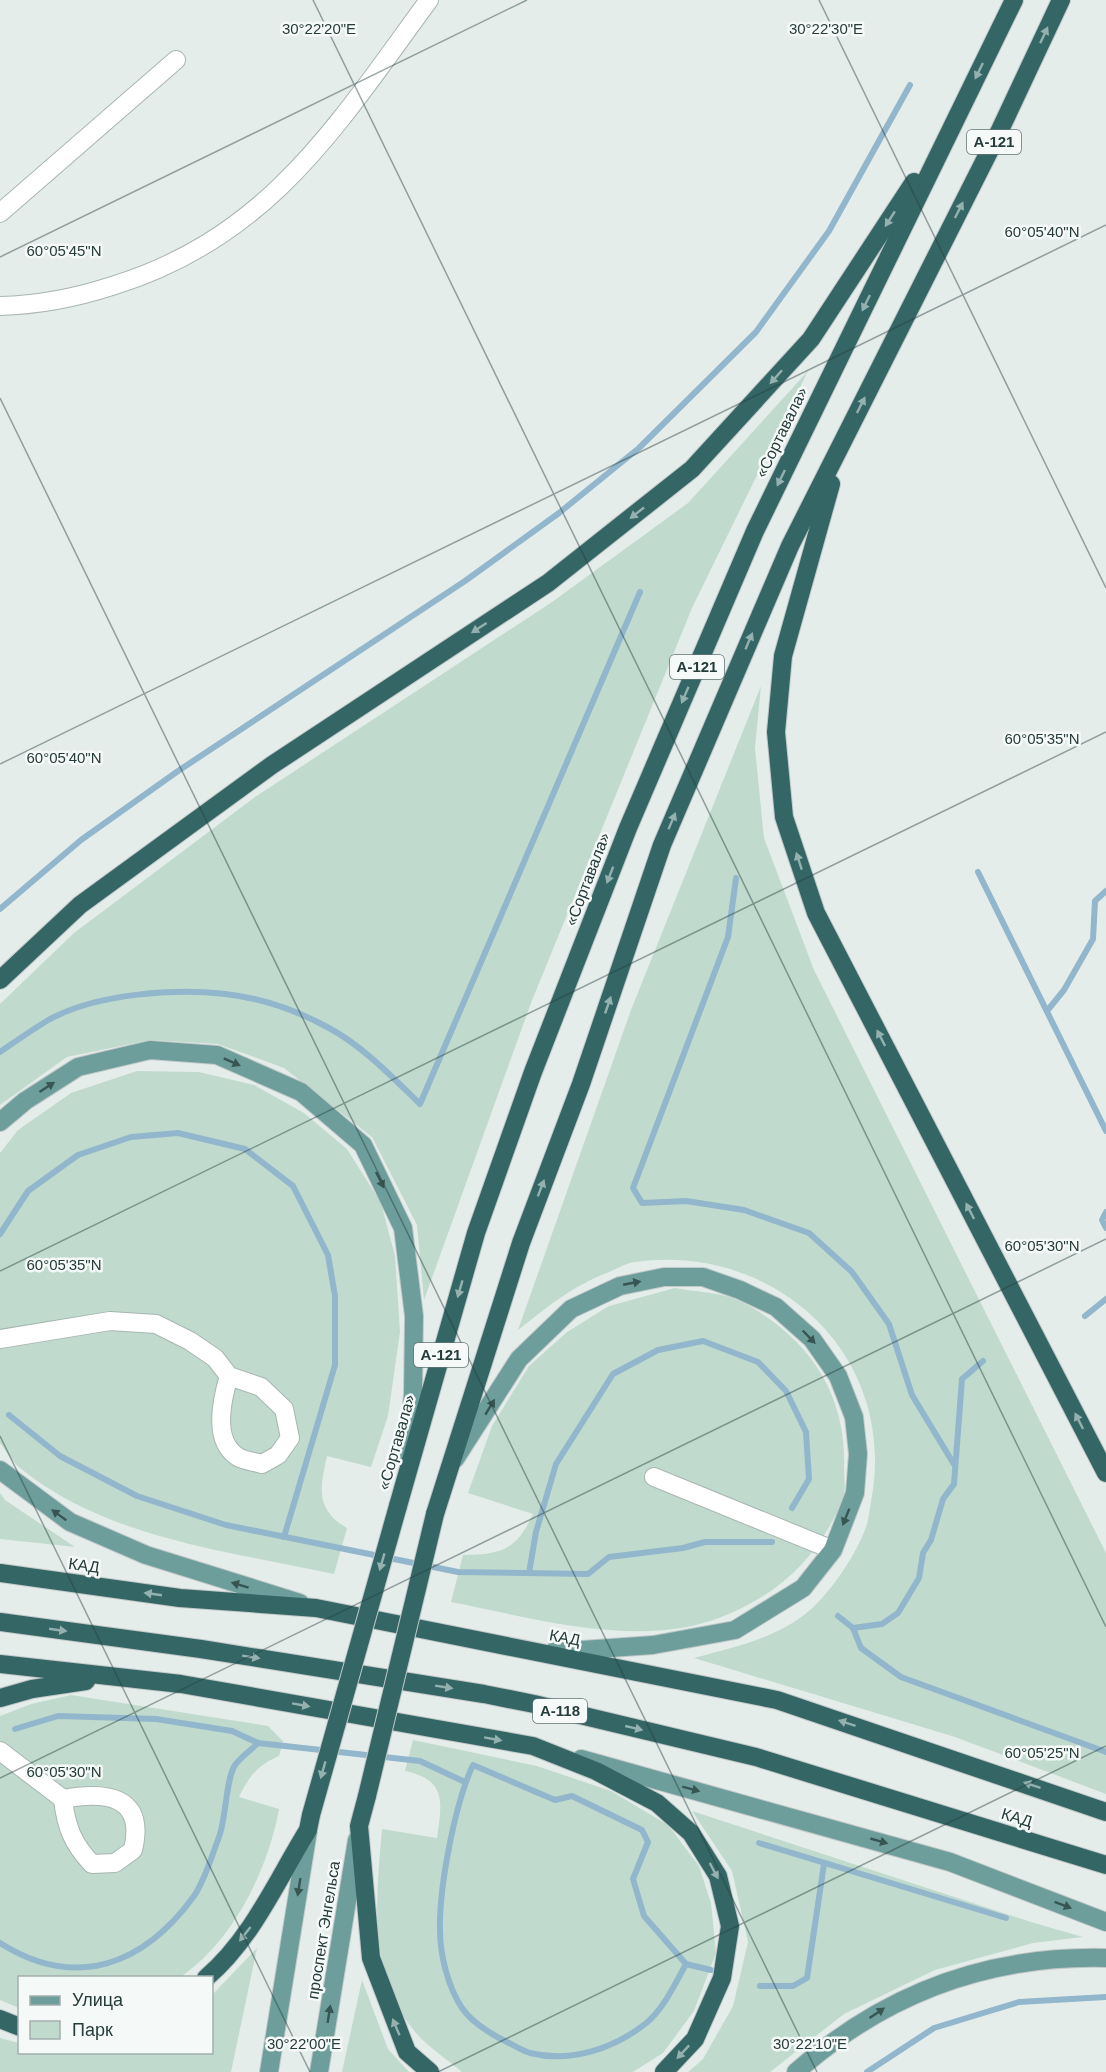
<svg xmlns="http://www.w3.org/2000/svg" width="1106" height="2072" font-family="Arial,sans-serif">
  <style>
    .green { fill: #c0dbcd }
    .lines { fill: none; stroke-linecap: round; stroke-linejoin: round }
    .stream { stroke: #92b7cc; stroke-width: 6 }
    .minor-casing { stroke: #a8b5b3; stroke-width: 20 }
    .major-casing { stroke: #c2c9c8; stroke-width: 20 }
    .highway-casing { stroke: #c2c9c8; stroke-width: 20 }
    .minor { stroke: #fff; stroke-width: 18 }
    .major { stroke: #6d9e9b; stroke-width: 18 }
    .highway { stroke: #346666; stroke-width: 18 }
    .highway-bridge-casing { stroke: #c2c9c8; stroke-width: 20; stroke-linecap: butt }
    .highway-bridge { stroke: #346666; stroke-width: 18 }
    .oneway { fill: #94b0af }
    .oneway2 { fill: #375553 }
    .ticks { fill: none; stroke: #253d3b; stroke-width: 1.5; stroke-opacity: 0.45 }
    .labels { text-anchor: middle; stroke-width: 5; stroke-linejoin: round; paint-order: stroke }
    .shield { fill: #f5f9f8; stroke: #637574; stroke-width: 1.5 }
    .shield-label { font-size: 15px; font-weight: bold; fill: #253d3b }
    .street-label { font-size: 16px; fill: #253d3b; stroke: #f5f9f8 }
    .ticks-label { font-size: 15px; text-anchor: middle; fill: #253d3b; stroke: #f5f9f8; stroke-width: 5; stroke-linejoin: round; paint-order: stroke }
  </style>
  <rect width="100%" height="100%" fill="#e5edeb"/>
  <g class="green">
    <path d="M808,371L692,608L531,1003L424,1300L417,1225L372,1137L284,1068L218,1044L150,1040L67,1057L0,1105V1004L74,933L255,797L552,602L688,503Z"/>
    <path d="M761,686L755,748L764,838L814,970L1106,1553V1794L955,1737L694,1658C734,1647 778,1638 810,1610C831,1592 857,1553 866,1527C869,1518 870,1506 872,1496C896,1353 774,1243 635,1262C626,1263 617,1269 609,1272C571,1287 550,1305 518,1330L631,1010Z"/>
    <path d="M137,1071L199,1072L254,1085L304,1113L347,1149L381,1203L395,1256L400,1332L388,1416L371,1467L327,1456C320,1488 315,1509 347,1528L334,1574C229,1551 107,1539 20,1468C12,1461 6,1451 0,1443V1153L18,1130L71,1093Z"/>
    <path d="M675,1288C695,1292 724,1292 742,1302C808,1337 847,1393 844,1469C844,1478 846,1491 843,1500C841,1507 836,1514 833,1520C808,1568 769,1599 719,1618C638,1649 533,1618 451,1602L463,1555C502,1555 517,1549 533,1514L468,1493L492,1426L529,1366L567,1332L609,1306Z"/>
    <path d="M0,1493L5,1500L75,1547L0,1539Z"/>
    <path d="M71,1695L268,1726L283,1741L279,1756C258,1765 249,1776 239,1797L279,1809C268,1870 233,1942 179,1978H20L19,2008L0,2000V1716L31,1704Z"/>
    <path d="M413,1740L537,1766L611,1791L668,1825L699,1866L711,1903L716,1953L694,2011L663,2053L633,2072H462C447,2059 429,2048 416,2033C367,1976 376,1898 382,1829L437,1838C442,1802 447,1780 405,1771Z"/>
    <path d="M692,1811L1031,1922L1083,1937L1033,1943L935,1970L844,2014L770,2072H688L703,2059L733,2006L748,1942L732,1871Z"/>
    <path d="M257,1948L231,2072H0V2038L19,2043L20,2052H212V1995Z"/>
    <path d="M362,1980L388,2049L409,2072H342Z"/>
  </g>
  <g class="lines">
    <g class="stream">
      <path d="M978,872L1106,1131"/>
      <path d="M736,878L728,937L633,1188L642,1203L686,1201L744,1210L809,1233L852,1272L889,1324L912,1395L955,1466"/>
      <path d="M0,909L81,840L178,771L465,581L559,513L639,448L756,332L829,231L910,85"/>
      <path d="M1047,1011L1064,990L1093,939L1095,901L1106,891"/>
      <path d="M0,1052C16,1041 33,1029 50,1019C97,994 173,988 225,994C261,998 298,1011 329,1028C364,1047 392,1077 420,1104L640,592"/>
      <path d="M1106,1212L1102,1220L1106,1228"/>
      <path d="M0,1234L28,1191L78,1155L131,1137L178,1133L245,1149L293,1186L328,1255L335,1296V1365L284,1537"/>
      <path d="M1085,1316L1106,1299"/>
      <path d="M9,1415L60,1456L137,1496L226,1525L458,1572L588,1574L609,1557L683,1548L705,1542H772"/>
      <path d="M529,1573L536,1532L556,1464L613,1374L658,1350L703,1341L758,1362L786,1391L806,1432L809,1479L792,1508"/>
      <path d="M838,1616L853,1628L882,1624L898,1613L919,1578L923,1553L931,1540L943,1499L954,1484L962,1379L983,1361"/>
      <path d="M853,1628L861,1648L901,1677L1106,1752"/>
      <path d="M15,1729L58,1716L156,1719L232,1731L258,1743L420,1761L465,1782"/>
      <path d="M759,1843L1006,1918"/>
      <path d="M0,1943C76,1991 144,1965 194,1896C205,1880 212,1855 219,1837C226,1819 226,1778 235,1765C241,1757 251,1750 258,1743"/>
      <path d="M686,1964L644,1916L633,1879L648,1842L642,1830L572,1796L555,1800L473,1765C455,1803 439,1887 440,1930C440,1955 448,1987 462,2008C470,2020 488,2032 501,2039C510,2043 520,2050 530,2053C570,2063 613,2049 645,2024C663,2010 675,1984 686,1964L711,1970"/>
      <path d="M760,1986H793L807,1978L824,1864"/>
      <path d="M867,2072L934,2028L1019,2002L1106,1997"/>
    </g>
    <g class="minor-casing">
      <g id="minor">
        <path d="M0,213L176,60"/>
        <path d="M0,306C39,305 75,298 112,286C269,238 337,125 429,0"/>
        <path d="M0,1339L110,1321L156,1324L190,1341L215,1358L229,1376L261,1387L284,1409L290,1438L278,1455L262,1464C255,1462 245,1461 238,1457C212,1441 222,1399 229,1376"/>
        <path d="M654,1477L833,1550"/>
        <path d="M0,1751L63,1799C66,1827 73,1844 92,1864L115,1863L133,1850C146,1795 105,1791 63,1799"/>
      </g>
    </g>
    <g class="major-casing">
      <g id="major">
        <path d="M0,1122L25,1101L78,1067L150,1050L217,1055L301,1092L363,1145L403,1228L414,1316L413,1394L407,1458"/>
        <path d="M455,1459L519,1359L571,1309L620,1286L664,1277H703L740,1290L776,1307L812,1339L838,1376L854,1417L858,1454L855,1493L833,1550L803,1588L735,1630L653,1645L553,1652"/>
        <path d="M0,1470L70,1522L146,1555L300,1603"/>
        <path d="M581,1759L950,1862L1106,1922"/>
        <path d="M269,2072L308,1831"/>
        <path d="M319,2072L357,1840"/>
        <path d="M796,2072C885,1993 987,1955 1106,1958"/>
      </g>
    </g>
    <g class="highway-casing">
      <g id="highway">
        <path d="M831,484L783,656L776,732L784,817L816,913L1106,1473"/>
        <path d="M0,980L80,905L272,765L548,583L692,469L811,339L914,182"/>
        <path d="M398,1506L476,1233L533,1072L628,828L755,531L1014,0"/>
        <path d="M435,1514L521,1243L581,1084L662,845L790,546L1000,130L1061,0"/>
        <path d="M0,1573L180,1598L316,1608L777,1700L1106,1812"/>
        <path d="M0,1622L201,1649L484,1694L534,1704L756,1757L1106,1865"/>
        <path d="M0,1664L181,1684L533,1746L596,1771L657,1803L691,1833L718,1876L730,1926L722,1978L695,2039L664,2072"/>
        <path d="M0,1698L32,1689L86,1681"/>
        <path d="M367,1796L359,1826L371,1958L407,2052L430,2072"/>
        <path d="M206,1978C252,1939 277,1880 308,1830L311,1815"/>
        <path d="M0,2019L20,2027"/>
      </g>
    </g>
    <use href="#minor" class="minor"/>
    <use href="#major" class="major"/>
    <use href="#highway" class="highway"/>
    <g class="highway-bridge-casing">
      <g id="highway-bridge">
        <path d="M367,1796L435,1514"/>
        <path d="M311,1815L398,1506"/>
      </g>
    </g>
    <use href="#highway-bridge" class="highway-bridge"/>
  </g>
  <defs><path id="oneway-solid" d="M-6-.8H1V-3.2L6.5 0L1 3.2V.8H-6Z" transform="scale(1.5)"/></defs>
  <g class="oneway">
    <use href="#oneway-solid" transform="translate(1044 35) rotate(-65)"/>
    <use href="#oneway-solid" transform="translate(979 71) rotate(116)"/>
    <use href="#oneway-solid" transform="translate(959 210) rotate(-63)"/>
    <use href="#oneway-solid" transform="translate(890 219) rotate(123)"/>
    <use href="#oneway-solid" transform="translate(866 303) rotate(116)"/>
    <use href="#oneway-solid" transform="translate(776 377) rotate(132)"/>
    <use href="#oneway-solid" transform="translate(861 405) rotate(-63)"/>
    <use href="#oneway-solid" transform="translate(781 478) rotate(116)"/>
    <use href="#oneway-solid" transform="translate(637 513) rotate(142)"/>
    <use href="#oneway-solid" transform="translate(479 628) rotate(147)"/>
    <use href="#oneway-solid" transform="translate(749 641) rotate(-67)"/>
    <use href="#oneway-solid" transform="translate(685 695) rotate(113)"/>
    <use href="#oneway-solid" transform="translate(672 821) rotate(-67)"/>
    <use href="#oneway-solid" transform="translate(799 861) rotate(-108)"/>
    <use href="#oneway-solid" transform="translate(610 875) rotate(111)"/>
    <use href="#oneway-solid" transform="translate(608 1005) rotate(-71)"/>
    <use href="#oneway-solid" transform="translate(881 1038) rotate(-117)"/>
    <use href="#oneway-solid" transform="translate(541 1188) rotate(-69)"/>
    <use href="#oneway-solid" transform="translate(970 1211) rotate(-117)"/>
    <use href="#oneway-solid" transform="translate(460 1289) rotate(106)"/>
    <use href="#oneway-solid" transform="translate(1079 1421) rotate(-117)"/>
    <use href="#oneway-solid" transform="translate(382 1562) rotate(106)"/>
    <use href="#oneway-solid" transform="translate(153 1594) rotate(-172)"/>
    <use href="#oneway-solid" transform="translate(58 1630) rotate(8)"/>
    <use href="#oneway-solid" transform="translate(251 1657) rotate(9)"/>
    <use href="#oneway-solid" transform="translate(444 1687) rotate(9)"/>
    <use href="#oneway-solid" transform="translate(301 1705) rotate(10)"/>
    <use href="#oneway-solid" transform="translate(847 1723) rotate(-162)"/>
    <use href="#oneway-solid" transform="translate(634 1728) rotate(13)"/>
    <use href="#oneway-solid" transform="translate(493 1739) rotate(10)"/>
    <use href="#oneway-solid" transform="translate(323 1770) rotate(106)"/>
    <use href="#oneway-solid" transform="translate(1032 1785) rotate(-162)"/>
    <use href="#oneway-solid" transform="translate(714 1871) rotate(62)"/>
    <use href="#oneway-solid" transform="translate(245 1934) rotate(128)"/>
    <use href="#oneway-solid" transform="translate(396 2027) rotate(-113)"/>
    <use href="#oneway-solid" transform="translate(683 2052) rotate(133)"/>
  </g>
  <g class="oneway2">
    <use href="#oneway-solid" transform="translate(232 1062) rotate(24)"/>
    <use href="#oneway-solid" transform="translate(47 1087) rotate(-33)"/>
    <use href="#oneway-solid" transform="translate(380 1180) rotate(64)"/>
    <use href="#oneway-solid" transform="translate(632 1283) rotate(-11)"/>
    <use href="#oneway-solid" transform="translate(809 1337) rotate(46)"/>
    <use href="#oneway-solid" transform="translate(490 1407) rotate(-59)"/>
    <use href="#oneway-solid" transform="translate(59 1515) rotate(-144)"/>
    <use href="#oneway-solid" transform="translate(846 1517) rotate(112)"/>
    <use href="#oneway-solid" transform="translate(240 1585) rotate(-163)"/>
    <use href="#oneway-solid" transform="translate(691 1789) rotate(15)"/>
    <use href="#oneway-solid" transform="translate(879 1841) rotate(16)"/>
    <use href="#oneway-solid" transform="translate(299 1887) rotate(99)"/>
    <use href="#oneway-solid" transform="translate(1063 1905) rotate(21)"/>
    <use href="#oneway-solid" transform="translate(877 2013) rotate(-34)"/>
    <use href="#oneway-solid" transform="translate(329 2014) rotate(-81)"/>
  </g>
  <path class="ticks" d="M313,0L1106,1627M819,0L1106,588M0,257L527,0M0,398L817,2072M0,764L1106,225M0,1271L1106,732M0,1436L310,2072M0,1778L1106,1239M438,2072L1106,1746"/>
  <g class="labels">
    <g class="shield">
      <rect x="967" y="130" width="54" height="24" rx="4.5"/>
      <rect x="670" y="655" width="54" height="24" rx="4.5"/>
      <rect x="414" y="1343" width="54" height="24" rx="4.5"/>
      <rect x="533" y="1699" width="54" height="24" rx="4.5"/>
    </g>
    <g class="shield-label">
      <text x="994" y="147">А-121</text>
      <text x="697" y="672">А-121</text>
      <text x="441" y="1360">А-121</text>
      <text x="560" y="1716">А-118</text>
    </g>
    <g class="street-label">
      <text transform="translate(781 432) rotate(-64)" y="6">«Сортавала»</text>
      <text transform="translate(587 879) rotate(-69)" y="6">«Сортавала»</text>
      <text transform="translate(396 1442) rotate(-74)" y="6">«Сортавала»</text>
      <text transform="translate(84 1565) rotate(8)" y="6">КАД</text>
      <text transform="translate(565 1637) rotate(11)" y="6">КАД</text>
      <text transform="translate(1017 1817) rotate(17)" y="6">КАД</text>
      <text transform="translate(323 1930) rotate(-81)" y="6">проспект Энгельса</text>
    </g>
  </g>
  <g class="ticks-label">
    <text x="319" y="34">30°22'20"E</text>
    <text x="826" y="34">30°22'30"E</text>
    <text x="1042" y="237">60°05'40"N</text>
    <text x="64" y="256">60°05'45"N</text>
    <text x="1042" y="744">60°05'35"N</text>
    <text x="64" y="763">60°05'40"N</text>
    <text x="1042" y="1251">60°05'30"N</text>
    <text x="64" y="1270">60°05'35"N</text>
    <text x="1042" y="1758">60°05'25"N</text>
    <text x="64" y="1777">60°05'30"N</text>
    <text x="304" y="2049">30°22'00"E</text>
    <text x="810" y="2049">30°22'10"E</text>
  </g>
  <rect x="18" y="1976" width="195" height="78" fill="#f5f9f8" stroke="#a2aeac" stroke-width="1.5"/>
  <rect x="30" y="1996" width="30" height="9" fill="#6d9e9b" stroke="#a2aeac" stroke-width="1.5"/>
  <text x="72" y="2006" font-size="18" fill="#253d3b">Улица</text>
  <rect x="30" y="2021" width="30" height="18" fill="#c0dbcd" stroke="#a2aeac" stroke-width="1.5"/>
  <text x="72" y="2036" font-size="18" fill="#253d3b">Парк</text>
</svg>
